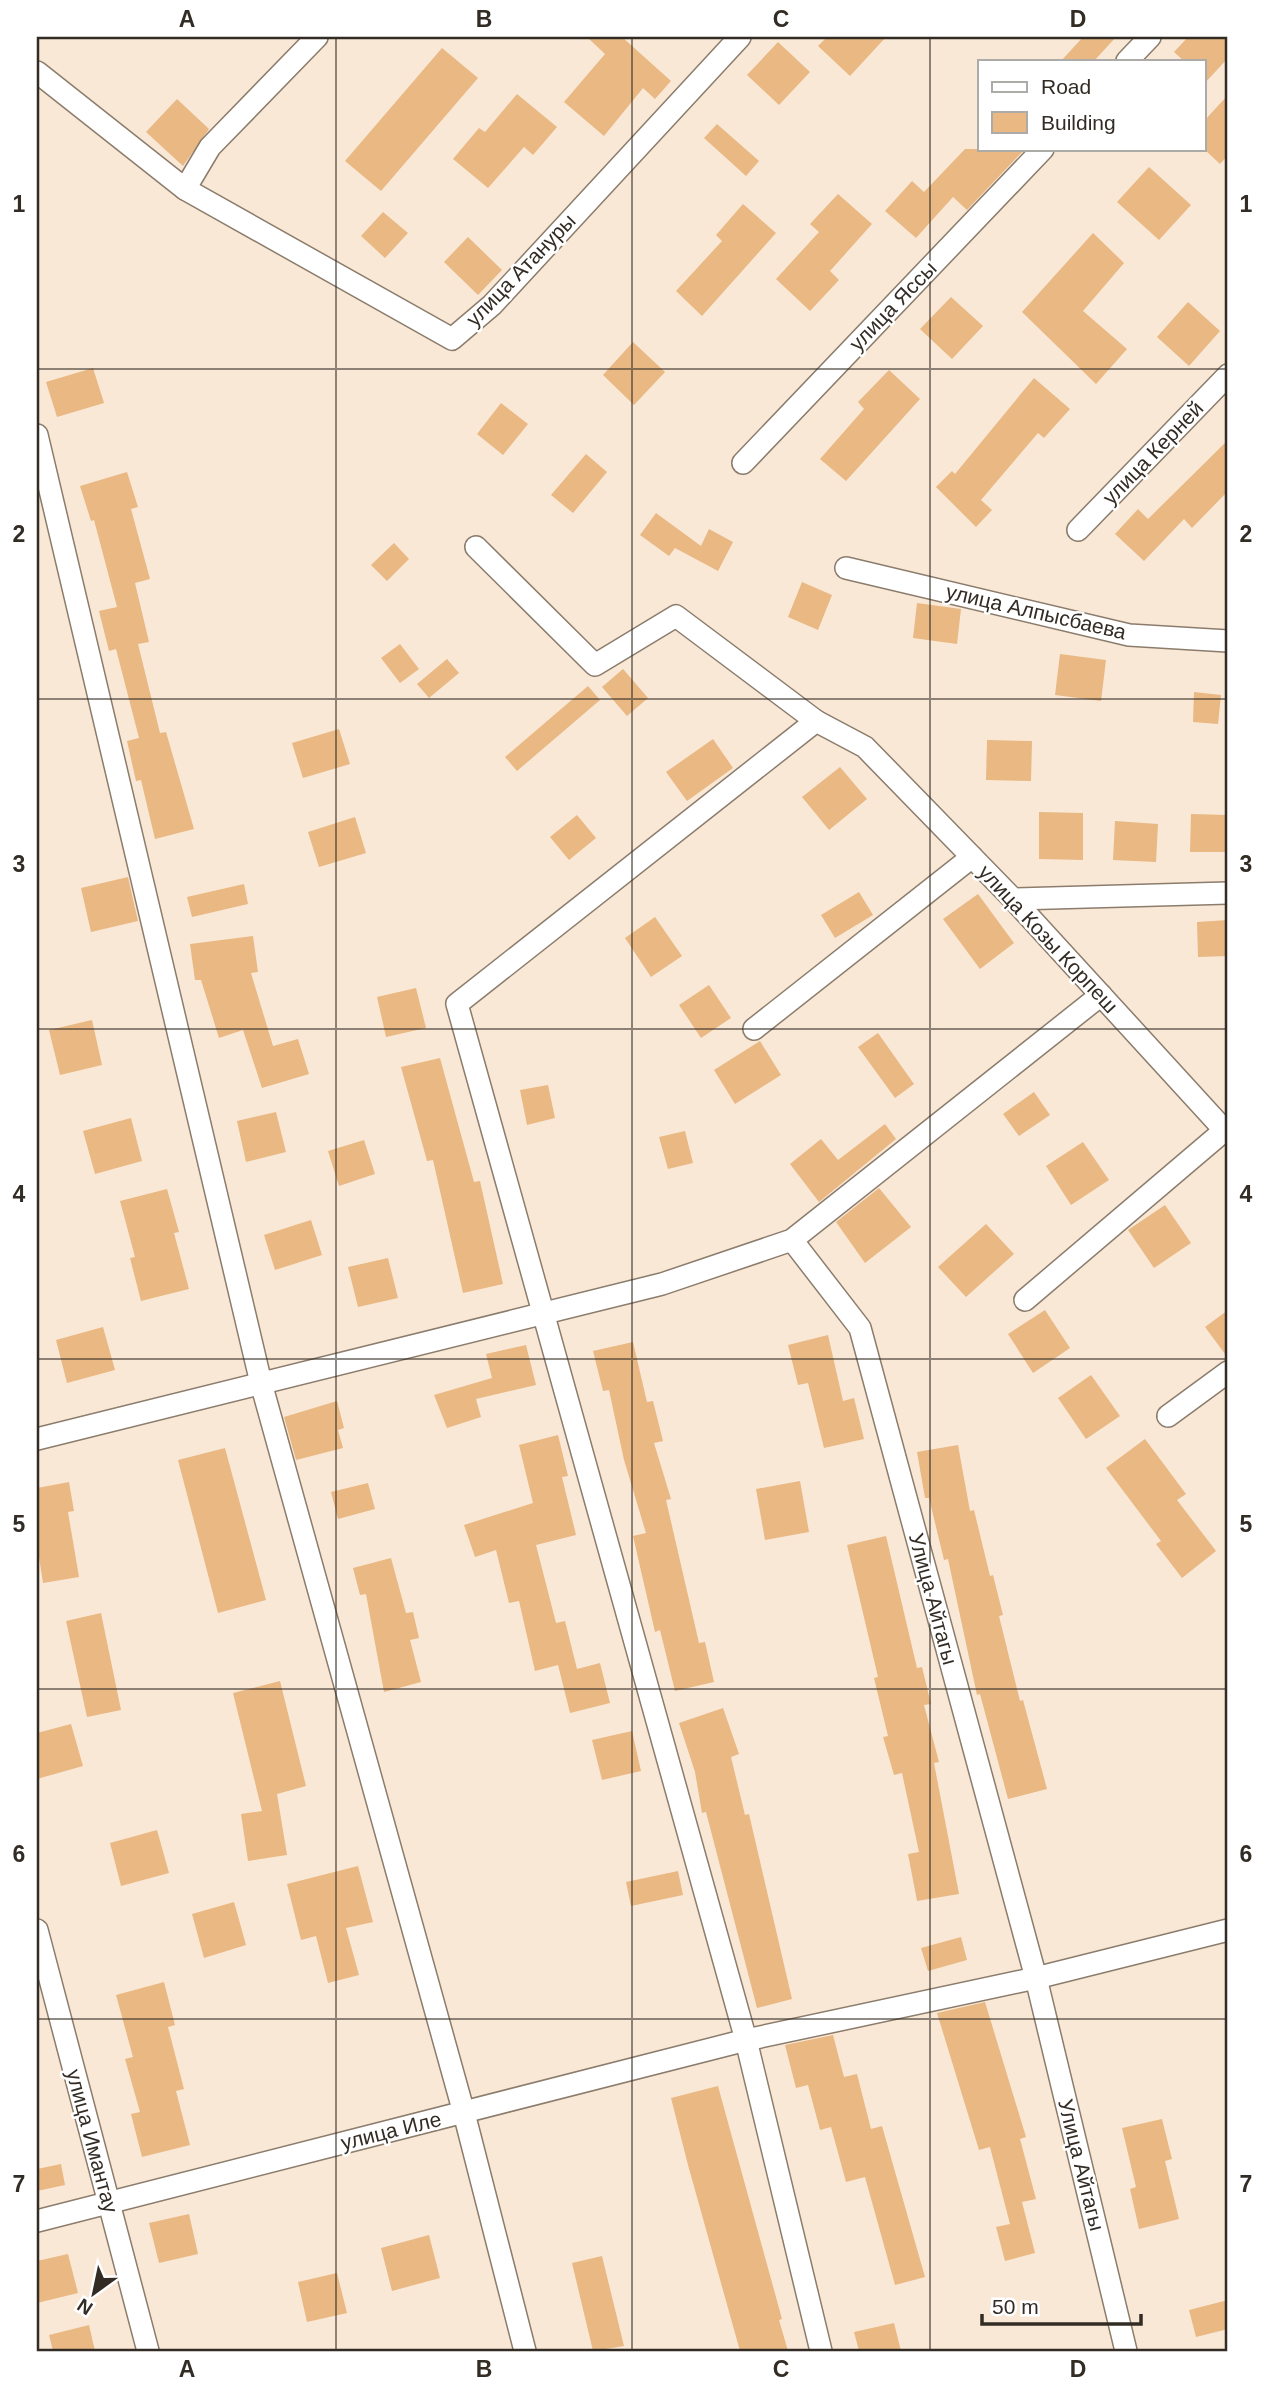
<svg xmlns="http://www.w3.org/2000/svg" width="1265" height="2388" font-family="Helvetica,sans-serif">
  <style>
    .building { fill: #e9b883 }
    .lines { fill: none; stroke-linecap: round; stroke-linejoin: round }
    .minor-casing { stroke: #8b7c6c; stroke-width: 24 }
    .minor { stroke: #fff; stroke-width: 21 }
    .grid { fill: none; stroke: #322c25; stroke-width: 2; stroke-opacity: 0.55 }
    .labels { text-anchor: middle; stroke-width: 5; stroke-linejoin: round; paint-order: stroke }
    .street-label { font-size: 21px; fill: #322c25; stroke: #fff }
    .neatline { fill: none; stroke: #322c25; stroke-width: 2.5 }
    .grid-label { font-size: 23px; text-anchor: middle; font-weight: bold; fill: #322c25 }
  </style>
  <rect width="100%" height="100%" fill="#fae8d6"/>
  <g class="building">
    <path d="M587,37H622L671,81L655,99L643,88L604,136L564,102L605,54Z"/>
    <path d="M827,37H886L850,76L818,46Z"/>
    <path d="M1083,37H1116L1094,61H1061Z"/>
    <path d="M1188,37H1228V58L1204,84V61H1184L1174,52Z"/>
    <path d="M778,42L810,72L779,105L747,75Z"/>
    <path d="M442,48L478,78L381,191L345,161Z"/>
    <path d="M517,94L557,127L533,155L524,147L488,188L453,159L479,128L485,132Z"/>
    <path d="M1228,95V155L1220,164L1204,149V121Z"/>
    <path d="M177,99L209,129L183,166L146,132Z"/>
    <path d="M717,124L759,161L746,176L704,138Z"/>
    <path d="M965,149H1025L967,210L953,197L916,238L885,211L912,181L924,192Z"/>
    <path d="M1149,167L1191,205L1159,240L1117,202Z"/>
    <path d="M838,194L872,224L830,271L839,280L810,311L776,279L819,232L810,224Z"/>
    <path d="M743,204L776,233L702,316L676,291L722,241L716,235Z"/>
    <path d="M383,212L408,233L385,258L361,236Z"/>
    <path d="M1093,233L1124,263L1083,311L1127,349L1096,384L1022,312Z"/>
    <path d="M468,237L502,270L478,295L444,262Z"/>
    <path d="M951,297L983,326L952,359L920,329Z"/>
    <path d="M1188,302L1220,331L1189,366L1157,337Z"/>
    <path d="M633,342L665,372L634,405L603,375Z"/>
    <path d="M93,368L104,403L57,417L46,382Z"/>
    <path d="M889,370L920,399L846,481L820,459L864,409L858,402Z"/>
    <path d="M1034,378L1070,409L1044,438L1038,433L981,500L992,510L976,527L936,487L952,471L955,474Z"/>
    <path d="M501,403L528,424L503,455L477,434Z"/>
    <path d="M1228,440V491L1192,528L1184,519L1144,561L1115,534L1138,509L1148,519Z"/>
    <path d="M586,454L607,472L573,513L551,495Z"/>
    <path d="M127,472L138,507L131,509L150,579L135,583L149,642L138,644L160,733L166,732L194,829L155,839L141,780L136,781L127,741L139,738L116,649L109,651L99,611L117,607L94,520L91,521L80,486Z"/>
    <path d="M656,513L701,546L709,529L733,542L718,571L675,548L669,556L640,535Z"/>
    <path d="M394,543L409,559L387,581L371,565Z"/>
    <path d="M802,582L832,595L818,630L788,617Z"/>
    <path d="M917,603L961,609L957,644L913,638Z"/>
    <path d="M400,644L419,669L400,683L381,658Z"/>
    <path d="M1060,654L1106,660L1101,701L1055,695Z"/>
    <path d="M447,659L459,673L429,698L417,684Z"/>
    <path d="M623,669L648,698L627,716L602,687Z"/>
    <path d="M588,686L600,700L517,771L505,757Z"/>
    <path d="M1194,692L1221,695L1218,724L1193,722Z"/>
    <path d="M339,729L350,764L303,778L292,743Z"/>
    <path d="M713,739L733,768L687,801L666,772Z"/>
    <path d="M987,740L1032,741L1031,781L986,780Z"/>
    <path d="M840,767L867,799L829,830L802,797Z"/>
    <path d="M1039,812L1083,813V860L1039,859Z"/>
    <path d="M1191,814L1228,815V852H1190Z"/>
    <path d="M577,815L596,838L569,860L550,837Z"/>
    <path d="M355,817L366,853L319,867L308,832Z"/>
    <path d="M1115,821L1158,824L1156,862L1113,860Z"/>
    <path d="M128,877L138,921L91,932L81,888Z"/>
    <path d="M244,884L248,904L192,917L187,897Z"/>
    <path d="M859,892L873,915L835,938L821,915Z"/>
    <path d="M978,894L1014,943L980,969L943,919Z"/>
    <path d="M655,917L682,956L651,977L625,938Z"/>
    <path d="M1228,920V956L1198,957L1197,922Z"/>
    <path d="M253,936L258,972L251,973L273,1046L298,1039L309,1074L262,1088L243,1030L219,1038L201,980H195L190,944Z"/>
    <path d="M709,985L731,1018L701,1038L679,1005Z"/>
    <path d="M416,988L426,1028L386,1037L377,997Z"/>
    <path d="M92,1020L102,1065L60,1075L49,1030Z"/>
    <path d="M878,1033L914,1084L895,1098L858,1047Z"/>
    <path d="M760,1041L781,1075L735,1104L714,1070Z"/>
    <path d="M440,1058L474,1182L480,1181L503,1284L463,1293L433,1160L427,1161L401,1067Z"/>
    <path d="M548,1085L555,1118L527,1125L520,1090Z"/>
    <path d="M1034,1092L1050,1115L1019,1136L1003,1114Z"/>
    <path d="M276,1112L286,1152L246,1162L237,1121Z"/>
    <path d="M131,1118L142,1161L95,1174L83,1131Z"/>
    <path d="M885,1124L896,1139L819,1202L790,1164L821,1139L838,1160Z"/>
    <path d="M685,1131L693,1163L668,1169L659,1137Z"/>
    <path d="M364,1140L375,1174L339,1186L328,1151Z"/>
    <path d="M1083,1142L1109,1180L1071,1205L1046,1166Z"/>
    <path d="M879,1188L911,1227L865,1263L836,1222Z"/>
    <path d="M167,1189L179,1232L174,1233L189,1289L141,1301L130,1258L135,1257L120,1201Z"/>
    <path d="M1165,1205L1191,1243L1154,1268L1128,1230Z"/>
    <path d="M311,1220L322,1255L275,1270L264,1235Z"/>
    <path d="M986,1224L1014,1254L966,1297L938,1267Z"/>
    <path d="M388,1258L398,1298L358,1307L348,1267Z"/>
    <path d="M1045,1310L1070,1348L1033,1373L1008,1334Z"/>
    <path d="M1228,1310V1358L1205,1327Z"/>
    <path d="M103,1327L115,1370L67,1383L56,1340Z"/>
    <path d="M828,1335L843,1401L854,1398L864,1439L824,1448L808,1383L798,1385L788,1345Z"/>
    <path d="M633,1342L647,1402L653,1401L663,1441L654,1443L671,1499L666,1500L699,1643L705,1642L714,1682L675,1691L660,1630L655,1632L633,1536L646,1533L624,1460L609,1390L603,1391L593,1351Z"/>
    <path d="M526,1345L536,1385L476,1399L481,1417L447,1428L434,1395L492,1378L486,1354Z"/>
    <path d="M1091,1375L1120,1416L1086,1439L1058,1398Z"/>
    <path d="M337,1401L344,1428L338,1430L343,1448L296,1460L284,1417Z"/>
    <path d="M558,1435L568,1476L562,1477L576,1535L536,1545L556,1623L565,1621L577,1669L600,1663L610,1703L570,1713L558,1665L535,1671L519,1601L509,1603L496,1550L475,1557L464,1525L533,1503L519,1445Z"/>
    <path d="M1145,1439L1186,1494L1177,1500L1216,1551L1182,1578L1156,1544L1161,1541L1106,1468Z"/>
    <path d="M958,1445L970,1511L974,1510L990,1576L993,1575L1003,1615L999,1616L1020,1701L1023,1700L1047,1789L1008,1799L980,1694L977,1695L948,1559L944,1560L929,1498H925L917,1452Z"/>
    <path d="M225,1448L266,1600L218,1613L178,1460Z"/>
    <path d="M800,1481L809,1532L765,1540L756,1489Z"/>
    <path d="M69,1482L74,1511L68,1512L79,1577L43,1583L37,1544V1488Z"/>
    <path d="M368,1483L375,1509L338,1519L331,1492Z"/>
    <path d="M886,1536L917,1668L922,1667L931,1704L924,1705L939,1762L934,1763L959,1894L917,1901L908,1854L919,1852L902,1773L894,1775L883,1737L888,1736L874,1678L878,1677L847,1545Z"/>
    <path d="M391,1558L406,1613L413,1612L419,1638L410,1640L421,1682L384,1692L366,1594L360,1595L353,1568Z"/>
    <path d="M101,1613L121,1710L87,1717L66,1621Z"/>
    <path d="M280,1681L306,1786L277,1794L287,1855L248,1861L241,1814L262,1811L233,1693Z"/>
    <path d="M723,1708L739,1754L731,1757L745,1815L749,1814L792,1999L757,2008L706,1812L702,1813L695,1772L679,1723Z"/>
    <path d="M71,1724L83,1766L37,1779V1733Z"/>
    <path d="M632,1731L641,1771L602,1780L592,1740Z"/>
    <path d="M157,1830L169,1873L121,1886L110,1843Z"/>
    <path d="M358,1866L373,1922L346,1928L359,1975L328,1983L316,1936L301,1940L287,1884Z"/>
    <path d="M678,1871L683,1895L631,1906L626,1882Z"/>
    <path d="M234,1902L246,1945L204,1958L192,1914Z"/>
    <path d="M961,1937L967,1960L928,1971L921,1948Z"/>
    <path d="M164,1982L175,2025L168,2027L184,2089L176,2091L190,2145L142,2157L131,2114L140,2112L125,2059L133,2057L116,1995Z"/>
    <path d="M985,2002L1026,2137L1020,2139L1036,2199L1022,2202L1035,2253L1005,2261L996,2227L1010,2224L990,2147L979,2150L937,2013Z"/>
    <path d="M833,2035L844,2077L857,2074L871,2129L882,2126L925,2277L895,2285L865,2177L846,2182L831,2127L820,2130L808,2085L796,2088L785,2045Z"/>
    <path d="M718,2086L782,2319L779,2320L788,2351H740L688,2165L671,2098Z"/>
    <path d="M1162,2119L1172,2159L1165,2161L1179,2219L1139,2229L1130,2189L1136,2187L1122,2128Z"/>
    <path d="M61,2164L65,2185L37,2191V2169Z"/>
    <path d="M189,2214L198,2254L159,2263L149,2223Z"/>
    <path d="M429,2235L440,2278L392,2291L381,2248Z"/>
    <path d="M68,2254L78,2293L37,2303V2261Z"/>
    <path d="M602,2256L624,2346L593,2351L572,2263Z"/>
    <path d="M337,2273L347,2313L307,2322L298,2282Z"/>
    <path d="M1228,2300V2329L1196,2337L1189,2310Z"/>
    <path d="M894,2323L901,2351H859L854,2332Z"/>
    <path d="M89,2325L95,2351H53L49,2335Z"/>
  </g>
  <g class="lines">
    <g class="minor-casing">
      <g id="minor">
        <path d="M1127,61L1150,37"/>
        <path d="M37,72L185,189L210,147L317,37"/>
        <path d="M185,189L452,339L492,305L740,37"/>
        <path d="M37,435L261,1383L464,2113L525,2351"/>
        <path d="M743,463L1043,149"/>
        <path d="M1078,530L1228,375"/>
        <path d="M476,547L595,665L676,616L816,721"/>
        <path d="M846,568L1129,635L1228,641"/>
        <path d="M1013,899L1228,893"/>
        <path d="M754,1029L972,857"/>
        <path d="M792,1240L860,1328L1036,1978L1126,2351"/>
        <path d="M1025,1300L1225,1130"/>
        <path d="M1168,1416L1228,1372"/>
        <path d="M37,1439L662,1284L792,1240L1101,995"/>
        <path d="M37,1930L148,2351"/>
        <path d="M37,2221L746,2040L1036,1978L1228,1930"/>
        <path d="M821,2351L746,2040L457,1004L816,721L865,747L1013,899L1228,1134"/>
      </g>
    </g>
    <use href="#minor" class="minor"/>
  </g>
  <path class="grid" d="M336,37V2351M632,37V2351M930,37V2351M37,369H1228M37,699H1228M37,1029H1228M37,1359H1228M37,1689H1228M37,2019H1228"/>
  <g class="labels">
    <g class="street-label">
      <text transform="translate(521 270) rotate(-46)" y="7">улица Атануры</text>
      <text transform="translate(893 306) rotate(-46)" y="7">улица Яссы</text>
      <text transform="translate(1153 453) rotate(-46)" y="7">улица Керней</text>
      <text transform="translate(1036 612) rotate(13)" y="7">улица Алпысбаева</text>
      <text transform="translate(1048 939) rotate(47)" y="7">улица Козы Корпеш</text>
      <text transform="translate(933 1599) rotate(75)" y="7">Улица Айтагы</text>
      <text transform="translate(391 2131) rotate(-14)" y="7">улица Иле</text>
      <text transform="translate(92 2141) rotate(75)" y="7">улица Имантау</text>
      <text transform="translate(1081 2165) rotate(76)" y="7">Улица Айтагы</text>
    </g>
  </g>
  <rect width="1265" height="2388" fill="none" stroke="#ffffff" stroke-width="77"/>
  <rect x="978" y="60" width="228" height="91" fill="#ffffff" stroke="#adaba8" stroke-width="2"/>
  <rect x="992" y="82" width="35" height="10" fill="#ffffff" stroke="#adaba8" stroke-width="2"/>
  <text x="1041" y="94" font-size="21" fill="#322c25">Road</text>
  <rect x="992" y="112" width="35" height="21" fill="#e9b883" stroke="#adaba8" stroke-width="2"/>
  <text x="1041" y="130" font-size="21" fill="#322c25">Building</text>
  <g transform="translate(94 2293) rotate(213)" stroke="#ffffff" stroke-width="5" paint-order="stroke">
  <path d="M0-5L12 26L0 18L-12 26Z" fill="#322c25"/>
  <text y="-10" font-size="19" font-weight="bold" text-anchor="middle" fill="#322c25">N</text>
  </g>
  <path d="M982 2314v10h159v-10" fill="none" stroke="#322c25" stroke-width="3.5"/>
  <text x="992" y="2314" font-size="21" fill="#322c25" stroke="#ffffff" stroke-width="5" paint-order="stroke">50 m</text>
  <rect x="38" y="38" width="1188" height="2312" class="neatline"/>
  <g class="grid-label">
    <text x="187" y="27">A</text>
    <text x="484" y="27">B</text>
    <text x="781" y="27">C</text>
    <text x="1078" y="27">D</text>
    <text x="19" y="212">1</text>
    <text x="1246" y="212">1</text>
    <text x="19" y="542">2</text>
    <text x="1246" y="542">2</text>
    <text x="19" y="872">3</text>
    <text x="1246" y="872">3</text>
    <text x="19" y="1202">4</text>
    <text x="1246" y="1202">4</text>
    <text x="19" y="1532">5</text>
    <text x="1246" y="1532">5</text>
    <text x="19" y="1862">6</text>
    <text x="1246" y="1862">6</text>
    <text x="19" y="2192">7</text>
    <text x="1246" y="2192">7</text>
    <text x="187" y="2377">A</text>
    <text x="484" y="2377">B</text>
    <text x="781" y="2377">C</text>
    <text x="1078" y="2377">D</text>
  </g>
</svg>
